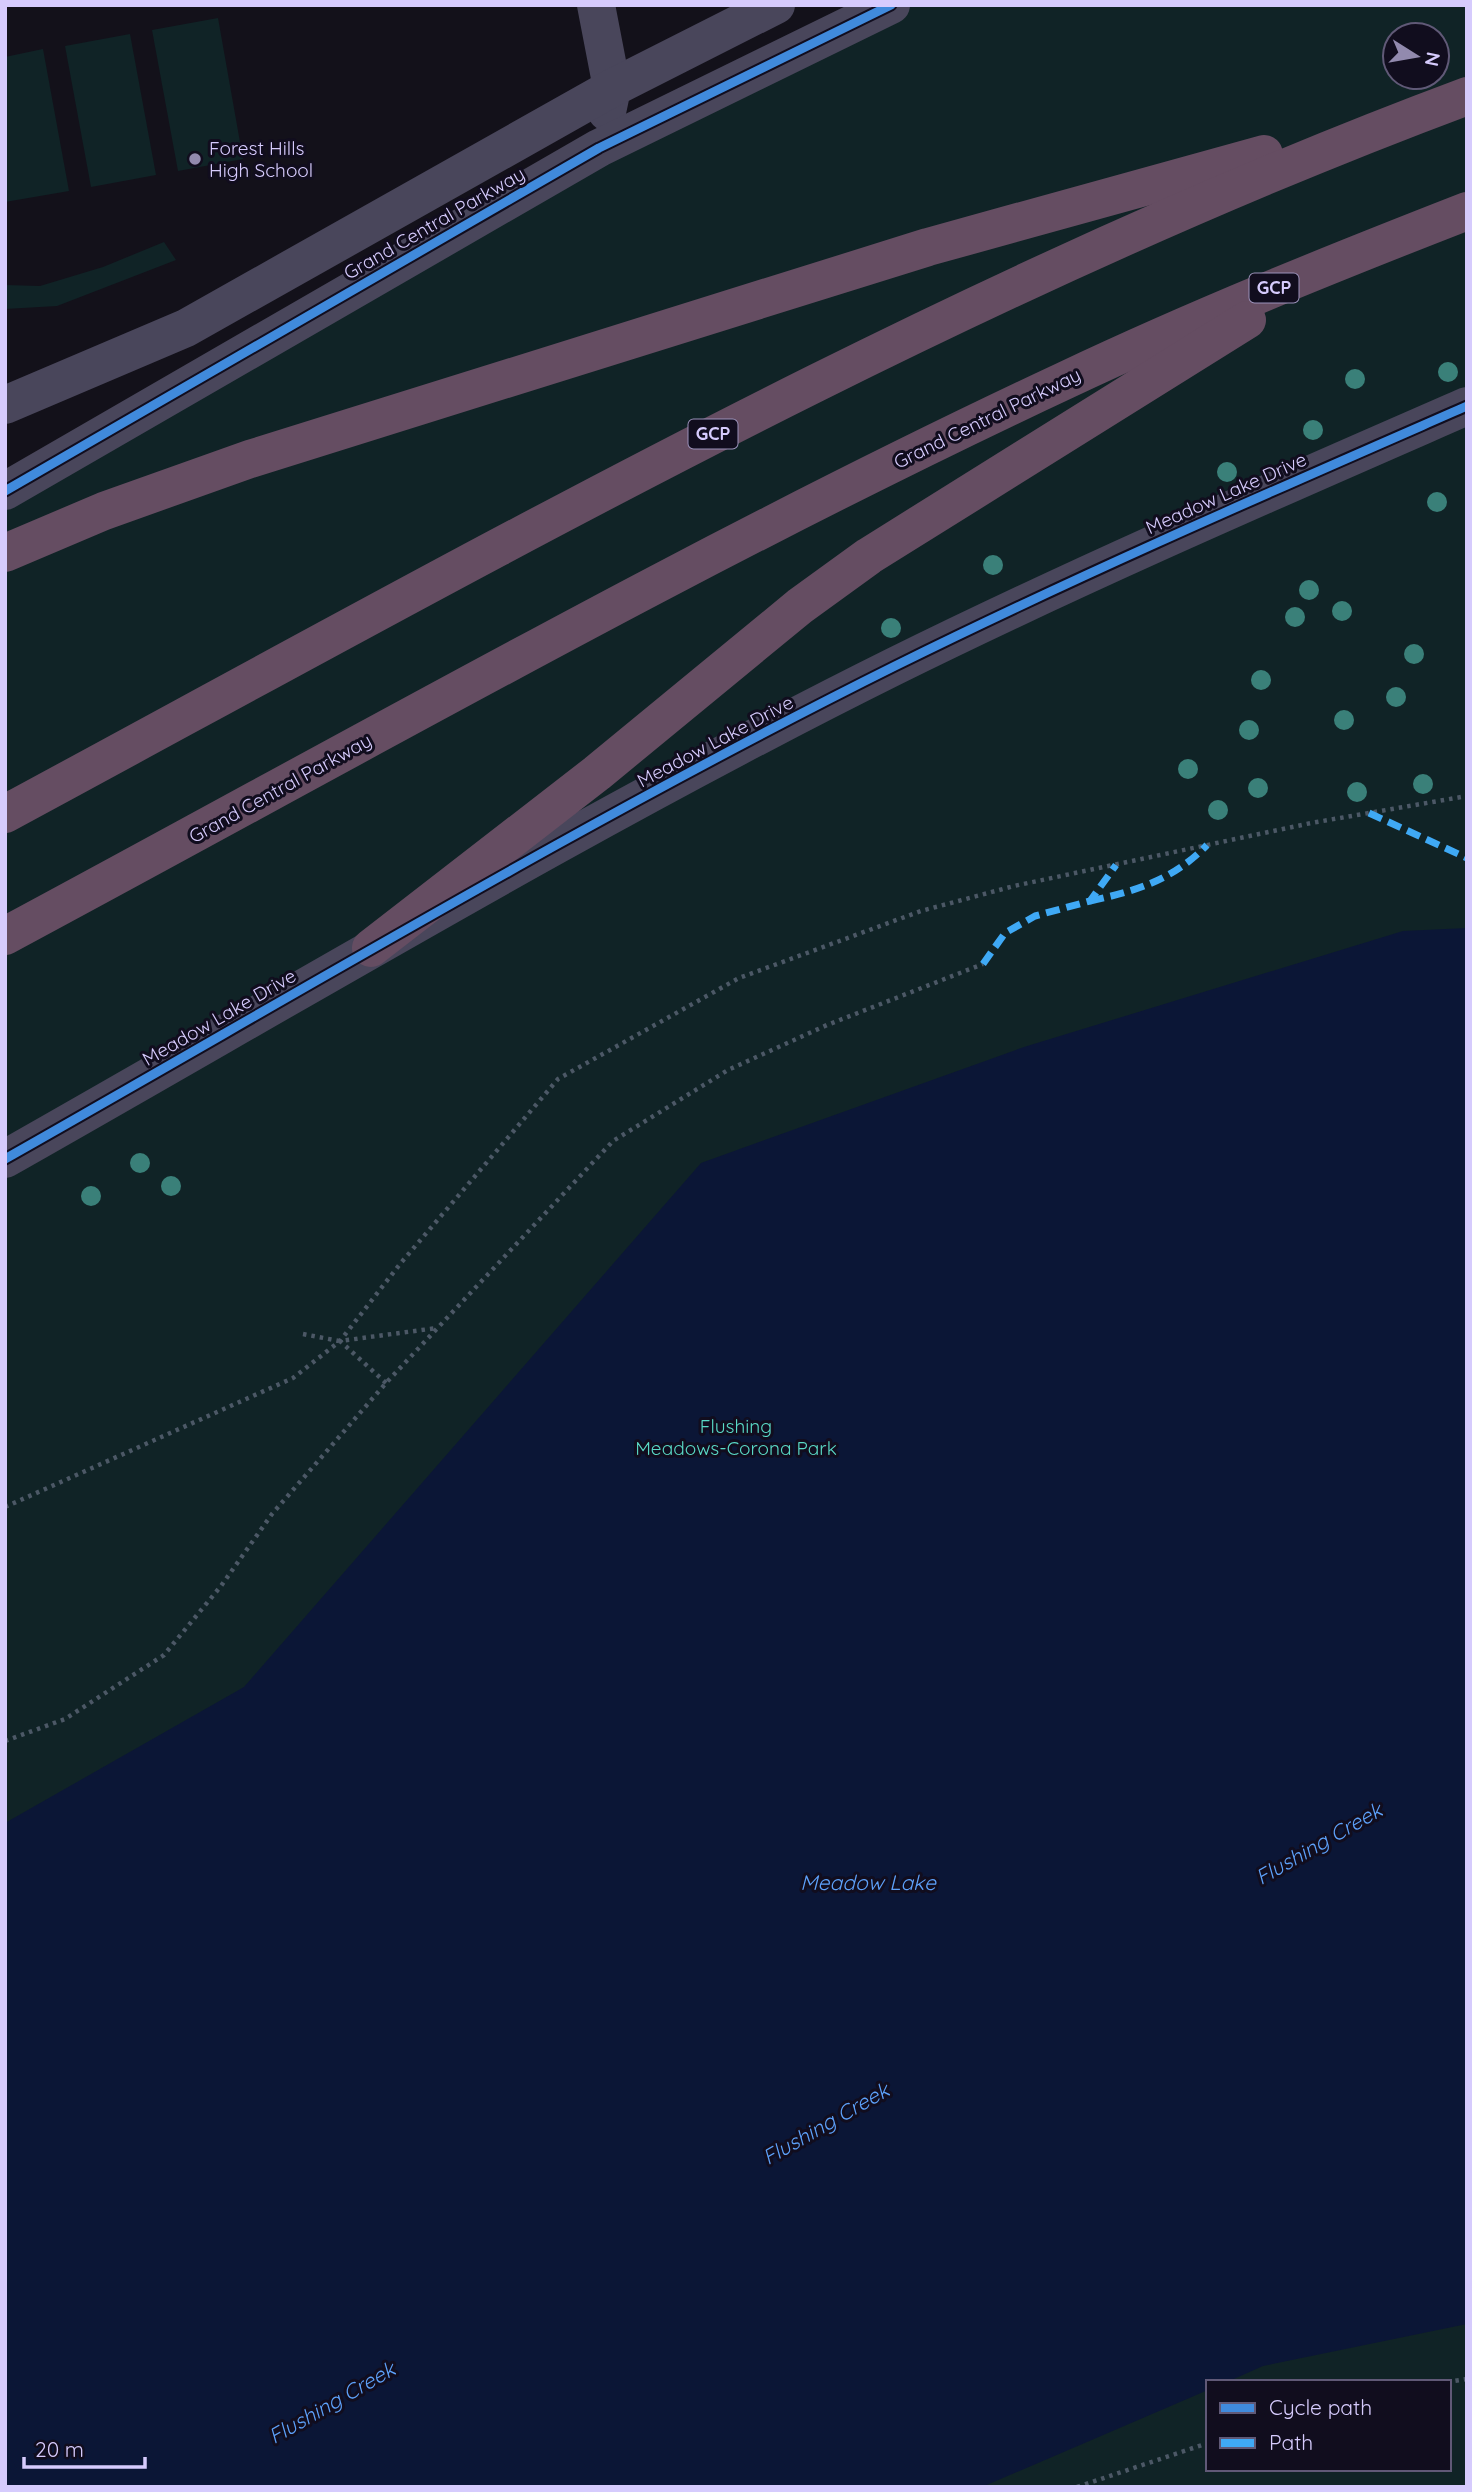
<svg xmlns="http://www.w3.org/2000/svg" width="1472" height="2492" font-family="Quicksand,sans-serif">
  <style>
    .green { fill: #102326; fill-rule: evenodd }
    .water { fill: #0b1636 }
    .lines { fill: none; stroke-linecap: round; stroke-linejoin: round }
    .path { stroke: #4c5866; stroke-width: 4.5; stroke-dasharray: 3.5 5; stroke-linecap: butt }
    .minor { stroke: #49465b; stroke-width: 38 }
    .highway { stroke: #654d62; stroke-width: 38 }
    .quiet { stroke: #3fa9f5; stroke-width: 7; stroke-dasharray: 14 7; stroke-linecap: butt }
    .cycleway-casing { stroke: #110d1e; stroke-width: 13 }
    .cycleway { stroke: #408adc; stroke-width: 9 }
    .tree { fill: #3a8079 }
    .poi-dot { fill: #928aae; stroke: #110d1e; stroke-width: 2.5 }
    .labels { text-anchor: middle; stroke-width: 6; stroke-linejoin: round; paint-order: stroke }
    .shield { fill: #110d1e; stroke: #9b92ba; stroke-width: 2 }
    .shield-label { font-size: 18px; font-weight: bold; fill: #d6cbfd }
    .poi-label { font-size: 19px; fill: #d6cbfd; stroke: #110d1e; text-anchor: start }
    .street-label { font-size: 19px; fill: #d6cbfd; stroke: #110d1e }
    .park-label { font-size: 19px; fill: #5adac7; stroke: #110d1e }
    .water-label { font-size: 21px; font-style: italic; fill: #5da1fa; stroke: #110d1e }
  </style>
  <rect width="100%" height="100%" fill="#13111a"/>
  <g class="green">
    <path d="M891,5H1467V2487H5V491ZM1395,35H1437V77H1395ZM1208,2382H1449V2469H1208Z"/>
    <path d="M218,18L243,159L178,171L152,30Z"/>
    <path d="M130,34L156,175L91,187L65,46Z"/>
    <path d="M43,49L69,191L5,202V57Z"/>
    <path d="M164,242L176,260L57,306L5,309V285L40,286L103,267Z"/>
  </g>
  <path class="water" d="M1467,928V2324L1263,2366L1227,2382H1208V2390L982,2487H5V1823L244,1687L701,1163L1024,1047L1403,931Z"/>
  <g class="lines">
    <g class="path">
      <path d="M303,1334L339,1341"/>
      <path d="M386,1383L340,1341L437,1328"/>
      <path d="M5,1507L293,1378L340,1341L400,1264L558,1079L739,978L921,911L1014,886L1311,823L1467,796"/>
      <path d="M5,1741L65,1719L164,1655L221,1586L272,1514L386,1383L613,1141L728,1070L827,1025L983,964"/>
      <path d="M1447,2382L1467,2379"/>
      <path d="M1077,2487L1208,2443"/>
    </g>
    <g class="minor">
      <path d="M596,5L612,88L607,112"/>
      <path d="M5,405L186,328L612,88L776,5"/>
      <path d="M5,491L599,148L891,5"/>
      <path d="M5,1159C300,992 591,817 895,666C1083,573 1275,490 1467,406"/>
    </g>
    <g class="highway">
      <path d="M5,553L104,511L250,459L928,247L1264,154"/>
      <path d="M5,814C483,556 957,286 1467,96"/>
      <path d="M5,936C357,747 704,549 1066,380C1197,318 1331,264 1467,211"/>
      <path d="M371,948L597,773L800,606L869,556L1247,320"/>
    </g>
    <g class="quiet">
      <path d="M1369,813L1467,858"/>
      <path d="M1090,901C1136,891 1173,880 1207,845"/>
      <path d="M983,964L1005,933L1035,916L1090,901L1116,865"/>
    </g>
    <g class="cycleway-casing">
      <g id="cycleway">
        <path d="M5,491L599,148L891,5"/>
        <path d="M5,1159C300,992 591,817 895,666C1083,573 1275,490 1467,406"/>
      </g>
    </g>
    <use href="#cycleway" class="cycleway"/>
  </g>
  <g class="tree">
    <circle cx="1448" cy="372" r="10"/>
    <circle cx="1355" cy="379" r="10"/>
    <circle cx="1313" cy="430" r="10"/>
    <circle cx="1227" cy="472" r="10"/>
    <circle cx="1437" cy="502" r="10"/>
    <circle cx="993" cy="565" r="10"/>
    <circle cx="1309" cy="590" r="10"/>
    <circle cx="1342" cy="611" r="10"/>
    <circle cx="1295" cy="617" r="10"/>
    <circle cx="891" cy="628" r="10"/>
    <circle cx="1414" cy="654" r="10"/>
    <circle cx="1261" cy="680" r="10"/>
    <circle cx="1396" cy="697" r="10"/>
    <circle cx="1344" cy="720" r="10"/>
    <circle cx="1249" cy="730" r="10"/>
    <circle cx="1188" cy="769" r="10"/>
    <circle cx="1423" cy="784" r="10"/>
    <circle cx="1258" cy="788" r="10"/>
    <circle cx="1357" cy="792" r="10"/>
    <circle cx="1218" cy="810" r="10"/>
    <circle cx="140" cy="1163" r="10"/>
    <circle cx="171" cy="1186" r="10"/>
    <circle cx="91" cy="1196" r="10"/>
  </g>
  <circle class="poi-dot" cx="195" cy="159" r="7"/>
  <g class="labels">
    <g class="shield">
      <rect x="1249.5" y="273.5" width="49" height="29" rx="5"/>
      <rect x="688.5" y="419.5" width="49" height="29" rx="5"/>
    </g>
    <g class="shield-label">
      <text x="1274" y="294">GCP</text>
      <text x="713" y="440">GCP</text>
    </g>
    <g class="poi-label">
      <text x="209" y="155">Forest Hills<tspan x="209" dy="22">High School</tspan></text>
    </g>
    <g class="street-label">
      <text transform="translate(434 223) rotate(-30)" y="7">Grand Central Parkway</text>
      <text transform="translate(987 418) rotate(-26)" y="7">Grand Central Parkway</text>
      <text transform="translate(1226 493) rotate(-24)" y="7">Meadow Lake Drive</text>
      <text transform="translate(715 741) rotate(-28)" y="7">Meadow Lake Drive</text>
      <text transform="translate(280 788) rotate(-29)" y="7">Grand Central Parkway</text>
      <text transform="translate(219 1017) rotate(-30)" y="7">Meadow Lake Drive</text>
    </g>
    <g class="park-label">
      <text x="736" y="1433">Flushing<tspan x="736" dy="22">Meadows-Corona Park</tspan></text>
    </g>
    <g class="water-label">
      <text transform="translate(1319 1844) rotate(-30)" y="7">Flushing Creek</text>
      <text x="868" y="1890">Meadow Lake</text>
      <text transform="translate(826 2124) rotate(-30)" y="7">Flushing Creek</text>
      <text transform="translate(332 2403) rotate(-30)" y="7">Flushing Creek</text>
    </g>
  </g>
  <rect width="1472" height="2492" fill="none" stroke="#d6cbfd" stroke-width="14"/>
  <rect x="1206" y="2380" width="245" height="91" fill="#110d1e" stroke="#605977" stroke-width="2"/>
  <rect x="1220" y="2403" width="35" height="10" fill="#408adc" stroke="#605977" stroke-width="2"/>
  <text x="1269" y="2415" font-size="21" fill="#d6cbfd">Cycle path</text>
  <rect x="1220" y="2438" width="35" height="10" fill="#3fa9f5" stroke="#605977" stroke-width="2"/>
  <text x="1269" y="2450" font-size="21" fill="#d6cbfd">Path</text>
  <g transform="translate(1416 56) rotate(101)"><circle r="33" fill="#110d1e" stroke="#605977" stroke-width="2"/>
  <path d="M0-5L12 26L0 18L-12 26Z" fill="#928aae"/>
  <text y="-10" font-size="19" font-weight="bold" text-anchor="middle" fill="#d6cbfd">N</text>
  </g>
  <path d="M24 2457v10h121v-10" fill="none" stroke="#d6cbfd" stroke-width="3.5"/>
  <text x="35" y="2457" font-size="21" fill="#d6cbfd" stroke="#110d1e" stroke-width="5" paint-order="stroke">20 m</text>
</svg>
